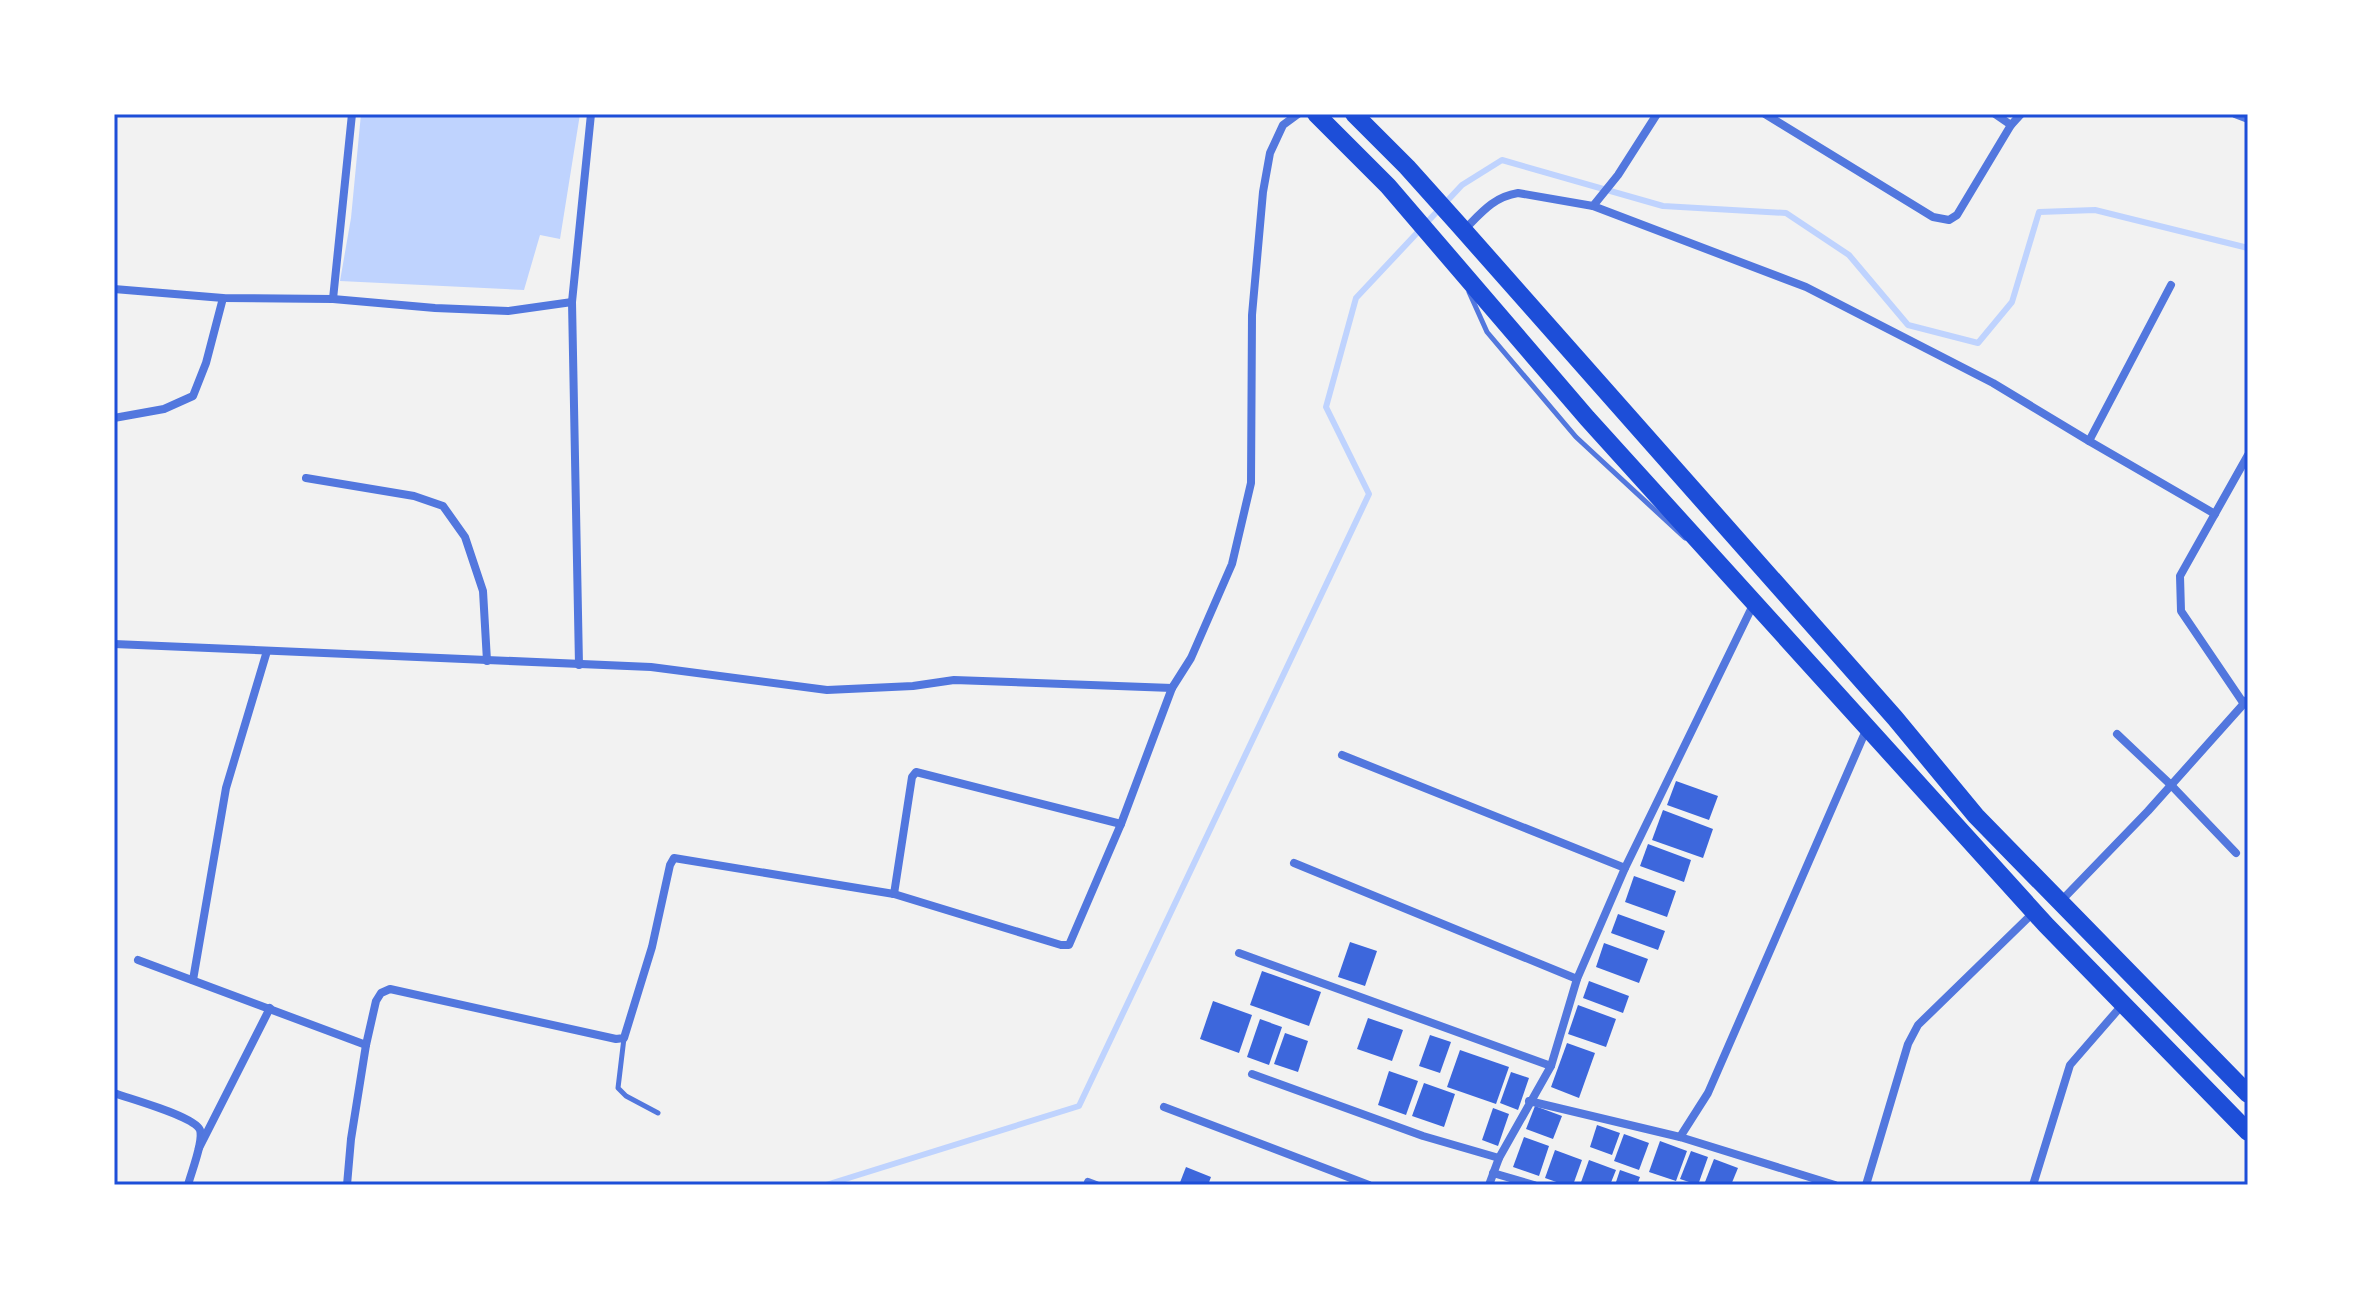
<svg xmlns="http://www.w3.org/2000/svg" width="2362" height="1299" font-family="Overpass,sans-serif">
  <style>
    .water { fill: #bfd3fe }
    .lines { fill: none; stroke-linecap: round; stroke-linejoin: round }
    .stream { stroke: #bfd3fe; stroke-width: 6 }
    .building { fill: #3d67dc }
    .service { stroke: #5277de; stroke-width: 5 }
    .minor { stroke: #5277de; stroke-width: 8 }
    .trunk { stroke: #1d4ed8; stroke-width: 18 }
    .neatline { fill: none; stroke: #1d4ed8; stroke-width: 3 }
  </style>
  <rect width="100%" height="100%" fill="#f2f2f2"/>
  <path class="water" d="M361,114H580L560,239L540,235L524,290L340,281L351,218Z"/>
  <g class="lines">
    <path class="stream" d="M826,1185L1079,1106L1369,494L1326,407L1356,298L1462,185L1502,160L1663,206L1786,213L1849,255L1908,325L1978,343L2012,302L2039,212L2095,210L2248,248"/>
  </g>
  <g class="building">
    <path d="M1676,781L1718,796L1709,820L1667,805Z"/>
    <path d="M1663,810L1713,829L1703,858L1652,840Z"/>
    <path d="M1648,844L1691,860L1684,882L1640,866Z"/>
    <path d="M1634,876L1676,891L1667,917L1625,902Z"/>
    <path d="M1618,914L1665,931L1658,950L1611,933Z"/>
    <path d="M1350,942L1377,951L1365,986L1338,977Z"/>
    <path d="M1604,943L1648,959L1639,983L1596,967Z"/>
    <path d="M1262,971L1321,992L1309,1026L1250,1005Z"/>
    <path d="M1589,981L1629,996L1623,1013L1583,998Z"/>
    <path d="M1213,1001L1252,1015L1239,1053L1200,1039Z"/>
    <path d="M1578,1005L1616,1019L1606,1047L1568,1034Z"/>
    <path d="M1368,1018L1403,1030L1392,1061L1357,1049Z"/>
    <path d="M1260,1019L1282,1027L1269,1065L1247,1057Z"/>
    <path d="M1285,1033L1308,1041L1298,1072L1274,1064Z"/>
    <path d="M1430,1035L1451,1042L1440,1073L1419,1066Z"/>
    <path d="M1567,1043L1595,1053L1579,1098L1551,1087Z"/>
    <path d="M1460,1050L1509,1067L1496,1104L1447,1087Z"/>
    <path d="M1389,1071L1418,1081L1406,1115L1378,1105Z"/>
    <path d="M1511,1072L1529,1078L1518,1110L1500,1103Z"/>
    <path d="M1424,1083L1455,1094L1444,1127L1412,1116Z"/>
    <path d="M1535,1106L1562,1116L1553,1139L1526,1129Z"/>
    <path d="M1493,1108L1509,1114L1498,1146L1482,1140Z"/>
    <path d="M1597,1125L1620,1133L1612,1155L1590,1147Z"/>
    <path d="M1624,1134L1649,1143L1639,1170L1614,1161Z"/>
    <path d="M1524,1137L1549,1146L1539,1176L1513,1167Z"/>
    <path d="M1660,1141L1687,1151L1676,1181L1649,1172Z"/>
    <path d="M1555,1150L1582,1160L1573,1185H1565L1545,1178Z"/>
    <path d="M1691,1151L1708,1157L1698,1185L1680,1179Z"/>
    <path d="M1714,1159L1738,1168L1731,1185H1715L1705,1182Z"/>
    <path d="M1589,1160L1616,1170L1610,1185H1580Z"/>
    <path d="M1186,1167L1211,1177L1208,1185H1179Z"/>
    <path d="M1620,1170L1640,1177L1637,1185H1615Z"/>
  </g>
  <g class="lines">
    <g class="service">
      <path d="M1469,292L1487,332L1576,437L1685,538"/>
      <path d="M624,1038L618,1088L626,1096L658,1113"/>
    </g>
    <g class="minor">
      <path d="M1765,114L1933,217L1949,220L1957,215L2011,125L2021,114"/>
      <path d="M1995,114L2011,125"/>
      <path d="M2235,114L2248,119"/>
      <path d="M1593,206L1806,287L1993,383L2089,441"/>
      <path d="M1464,230C1481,213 1493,197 1518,193L1593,206L1618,175L1657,114"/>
      <path d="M2171,285L2089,441L2215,514"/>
      <path d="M114,289L223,298L333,299L435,308L508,311L572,302"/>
      <path d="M333,299L352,114"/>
      <path d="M114,418L164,409L193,396L206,363L223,298"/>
      <path d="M306,478L414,496L443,506L465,537L483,591L487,661"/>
      <path d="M114,644L651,667L827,690L913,686L954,680L1172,688L1191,658L1232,564L1251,483L1252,315L1263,192L1270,153L1283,125L1298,114"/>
      <path d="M579,665L572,302L591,114"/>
      <path d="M2244,704L2181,611L2180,576L2248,455"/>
      <path d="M2117,734L2171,785L2236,853"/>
      <path d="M1342,755L1625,868"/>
      <path d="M1294,863L1577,979"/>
      <path d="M894,894L912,777L916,772L1121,824"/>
      <path d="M2061,901L2148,811L2248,699"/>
      <path d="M1239,953L1551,1066"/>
      <path d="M138,960L366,1045"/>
      <path d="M193,980L226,788L267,651"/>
      <path d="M1252,1074L1423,1136L1499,1158"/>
      <path d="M114,1093C130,1099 194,1116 200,1130C204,1141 191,1173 188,1185"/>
      <path d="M1529,1101L1680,1137L1835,1185"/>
      <path d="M1164,1107L1369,1185"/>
      <path d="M1680,1137L1708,1093L1867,728"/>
      <path d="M199,1148L270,1008"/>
      <path d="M1493,1173L1534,1185"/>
      <path d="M1088,1182L1096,1185"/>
      <path d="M347,1185L351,1139L366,1045L376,1001L381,993L390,989L616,1039L624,1038L652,947L670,865L674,858L894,894L1061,945H1069L1121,824L1172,688"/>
      <path d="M1489,1185L1499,1158L1551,1066L1577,979L1625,868L1754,603"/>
      <path d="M1866,1185L1908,1044L1918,1025L2034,912"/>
      <path d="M2033,1185L2070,1065L2123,1004"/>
    </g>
    <g class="trunk">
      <path d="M1316,114L1388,186L1587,418L2046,925L2248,1132"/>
      <path d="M1354,114L1407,167L1459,225L1895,718L1976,816L2248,1094"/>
    </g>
  </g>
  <rect width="2362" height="1299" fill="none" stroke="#ffffff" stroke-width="232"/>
  <rect x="116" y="116" width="2130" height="1067" class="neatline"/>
</svg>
